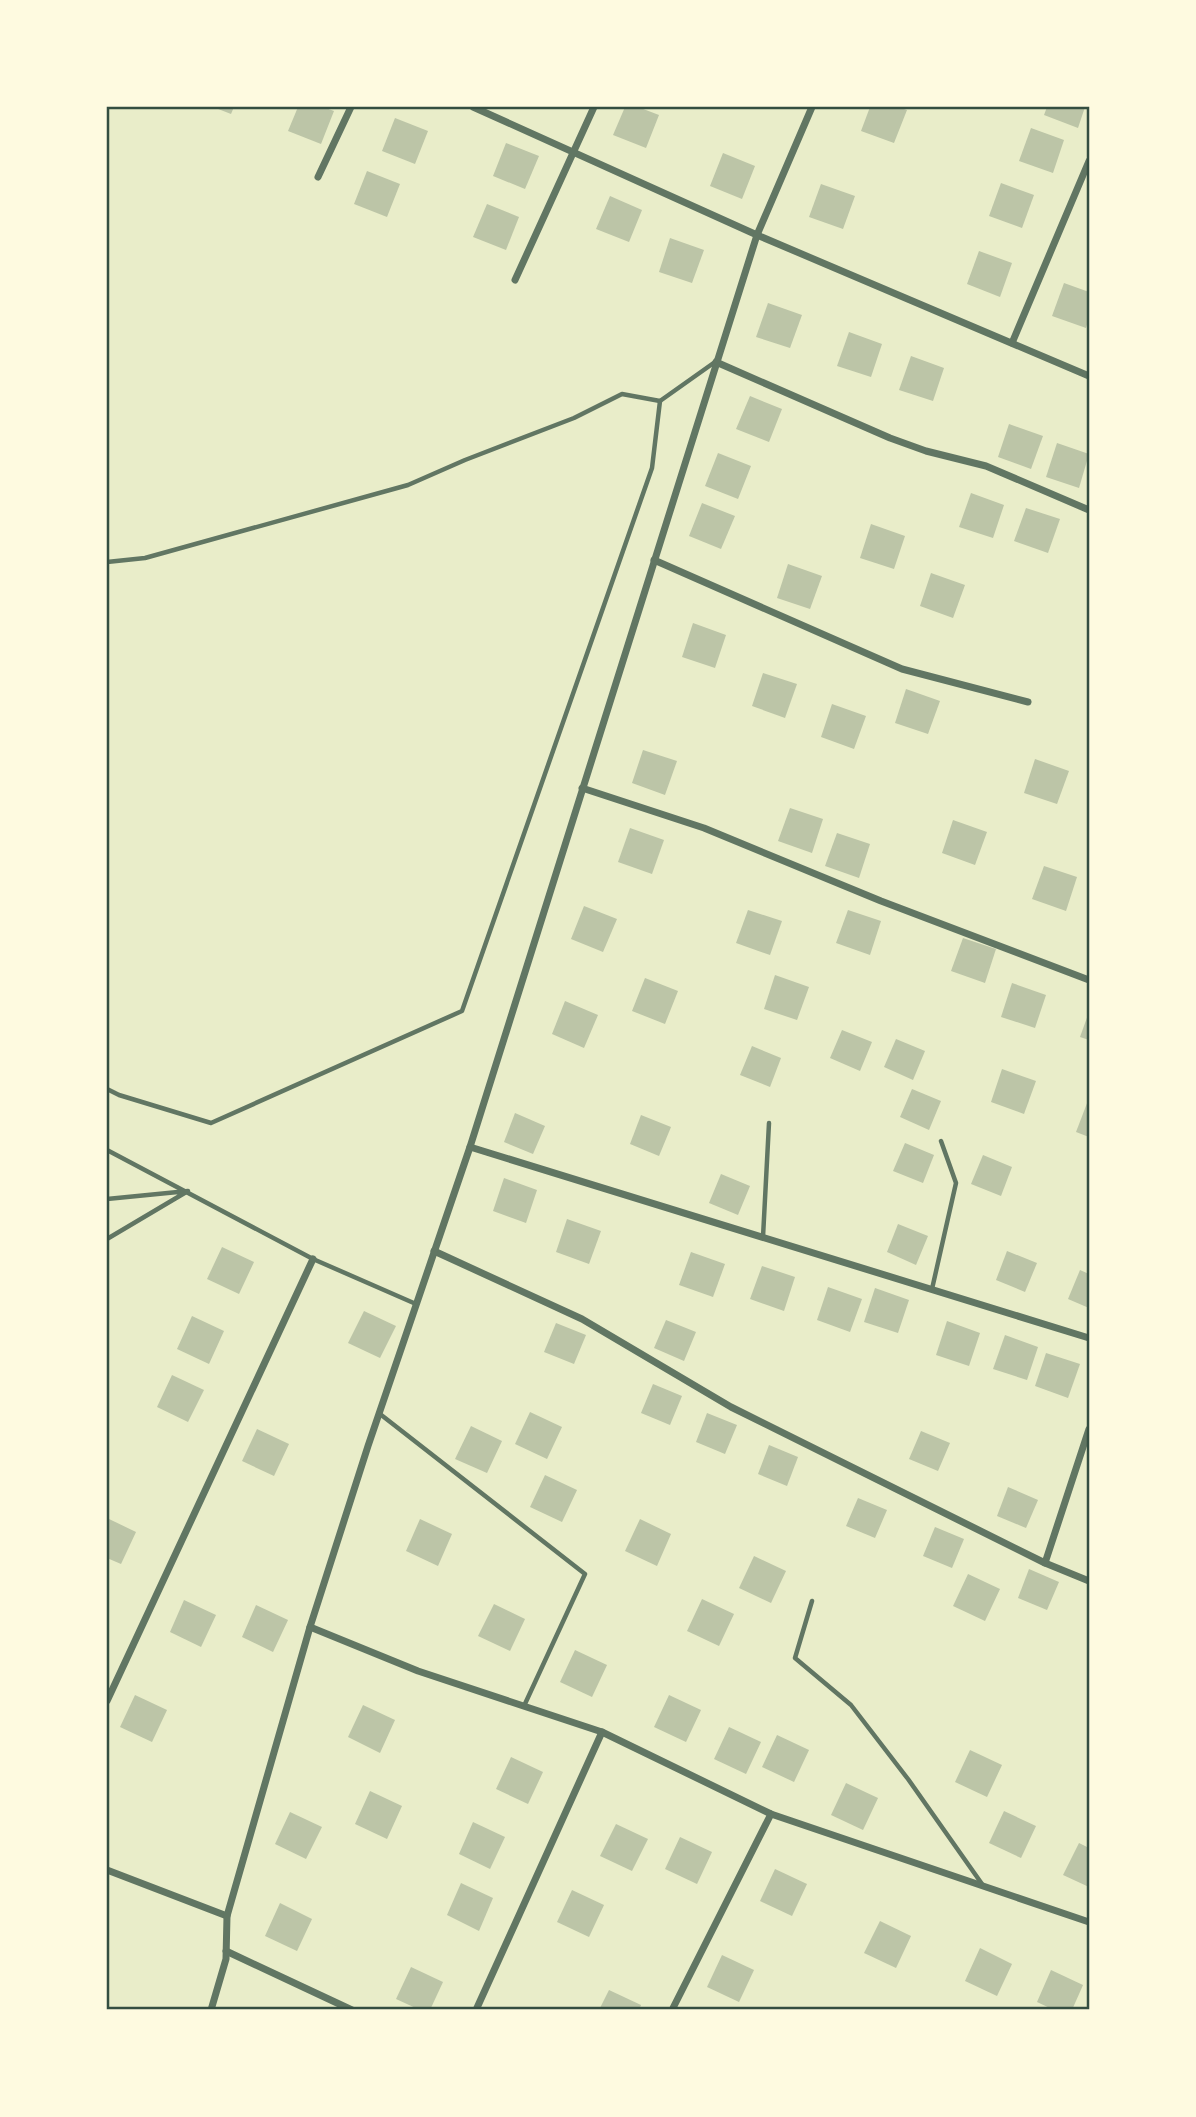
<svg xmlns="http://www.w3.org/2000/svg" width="1196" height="2117" font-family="Helvetica,sans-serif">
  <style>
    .building { fill: #bcc5a7 }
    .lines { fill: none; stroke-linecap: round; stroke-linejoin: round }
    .service { stroke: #617663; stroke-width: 4.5 }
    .minor { stroke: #617663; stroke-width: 7 }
    .neatline { fill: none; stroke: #344e41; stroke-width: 2.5 }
  </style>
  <rect width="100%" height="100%" fill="#e9edc9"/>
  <g class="building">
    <path d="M213,107H234L231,114Z"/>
    <path d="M298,107H323L334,111L321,144L288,131Z"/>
    <path d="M625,107H638L659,115L646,148L613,135Z"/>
    <path d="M870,107H898L907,110L894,143L861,131Z"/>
    <path d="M1047,107H1085L1078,128L1044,115Z"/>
    <path d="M395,118L428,131L415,164L382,151Z"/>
    <path d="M1031,128L1064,140L1053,173L1019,161Z"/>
    <path d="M506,143L539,156L525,189L493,176Z"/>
    <path d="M723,153L755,166L742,199L710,186Z"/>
    <path d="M367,171L400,184L387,217L354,204Z"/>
    <path d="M1001,183L1034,195L1022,228L989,216Z"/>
    <path d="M821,184L855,196L843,229L809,217Z"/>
    <path d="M610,196L642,210L629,242L596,229Z"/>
    <path d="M487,204L519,217L506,250L473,237Z"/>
    <path d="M670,238L704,250L692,283L659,272Z"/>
    <path d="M979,251L1012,263L1000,297L967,284Z"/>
    <path d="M1064,283L1089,292V318L1086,328L1052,316Z"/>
    <path d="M768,303L802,315L790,348L756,337Z"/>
    <path d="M849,332L882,344L871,377L837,366Z"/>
    <path d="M911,356L944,368L933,401L899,390Z"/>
    <path d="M750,396L782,409L769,442L736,429Z"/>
    <path d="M1009,424L1043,436L1031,469L998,457Z"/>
    <path d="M1057,443L1089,454L1079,488L1046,477Z"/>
    <path d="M718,453L751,466L738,499L705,486Z"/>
    <path d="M971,493L1004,505L993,538L959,527Z"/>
    <path d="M702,503L735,516L721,549L689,536Z"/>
    <path d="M1026,508L1060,519L1048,553L1014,541Z"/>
    <path d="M871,524L905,536L894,569L860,558Z"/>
    <path d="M788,564L822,576L810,609L777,598Z"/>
    <path d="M931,573L965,585L953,618L920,606Z"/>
    <path d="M693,623L726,635L715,668L682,657Z"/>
    <path d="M763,673L797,684L785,718L752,706Z"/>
    <path d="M906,689L940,701L928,734L895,723Z"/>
    <path d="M832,704L866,716L854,749L821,737Z"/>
    <path d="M643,750L677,761L665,795L632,783Z"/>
    <path d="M1035,759L1069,771L1057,804L1024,793Z"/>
    <path d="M790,808L823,819L812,853L778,841Z"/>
    <path d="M953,820L987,832L975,865L942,853Z"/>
    <path d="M630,828L664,840L652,874L618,862Z"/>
    <path d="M837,833L870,844L859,878L825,866Z"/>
    <path d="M1044,866L1077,877L1066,911L1032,899Z"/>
    <path d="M584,906L617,919L603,952L571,939Z"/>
    <path d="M748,910L782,921L770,955L736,943Z"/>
    <path d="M848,910L881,921L870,955L836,943Z"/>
    <path d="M963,938L996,949L985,983L951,971Z"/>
    <path d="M775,975L809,987L797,1020L764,1009Z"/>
    <path d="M645,978L678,991L665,1024L632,1011Z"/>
    <path d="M1012,983L1046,995L1035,1028L1001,1017Z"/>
    <path d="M565,1001L598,1015L584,1048L552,1034Z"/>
    <path d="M1089,1012V1040L1080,1037Z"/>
    <path d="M842,1030L872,1042L860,1071L830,1058Z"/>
    <path d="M896,1039L925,1051L913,1080L884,1067Z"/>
    <path d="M752,1046L781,1058L770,1087L740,1075Z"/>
    <path d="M1002,1069L1036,1081L1024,1114L991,1102Z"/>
    <path d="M912,1089L941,1101L929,1130L900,1117Z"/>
    <path d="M1089,1098V1137L1076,1132Z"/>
    <path d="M515,1113L545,1126L533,1154L504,1142Z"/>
    <path d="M641,1115L671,1127L659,1156L630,1144Z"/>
    <path d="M905,1143L934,1155L923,1183L893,1171Z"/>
    <path d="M983,1155L1012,1167L1001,1196L971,1184Z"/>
    <path d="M721,1174L750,1186L738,1215L709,1203Z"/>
    <path d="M504,1178L537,1190L526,1223L493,1211Z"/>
    <path d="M567,1219L601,1231L589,1264L556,1252Z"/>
    <path d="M898,1224L928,1236L916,1265L887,1252Z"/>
    <path d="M222,1247L254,1262L239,1294L207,1279Z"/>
    <path d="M1007,1251L1037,1263L1025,1292L996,1280Z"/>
    <path d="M691,1252L725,1264L713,1297L679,1285Z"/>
    <path d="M762,1266L795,1277L784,1311L750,1299Z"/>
    <path d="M1080,1270L1089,1274V1308L1068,1299Z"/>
    <path d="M828,1287L862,1299L850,1332L817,1320Z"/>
    <path d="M875,1288L909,1300L898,1333L864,1322Z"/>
    <path d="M364,1311L396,1326L380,1358L348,1343Z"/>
    <path d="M192,1316L224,1331L209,1364L177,1349Z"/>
    <path d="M666,1320L696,1332L684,1361L654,1348Z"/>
    <path d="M947,1321L980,1333L969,1366L936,1355Z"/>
    <path d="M556,1323L586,1335L574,1364L544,1352Z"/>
    <path d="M1005,1335L1038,1347L1027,1380L993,1369Z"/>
    <path d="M1046,1353L1080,1364L1068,1398L1035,1386Z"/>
    <path d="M172,1375L204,1390L188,1422L157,1407Z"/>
    <path d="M653,1384L682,1396L670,1425L641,1413Z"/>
    <path d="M530,1412L562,1427L547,1459L515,1444Z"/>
    <path d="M707,1413L737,1425L725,1454L696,1442Z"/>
    <path d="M471,1426L502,1441L487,1473L455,1459Z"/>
    <path d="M257,1429L289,1444L274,1476L242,1461Z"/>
    <path d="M921,1431L950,1443L938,1471L909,1459Z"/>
    <path d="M769,1445L798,1457L787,1486L758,1474Z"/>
    <path d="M545,1475L577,1490L562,1522L530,1507Z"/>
    <path d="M1008,1487L1038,1500L1026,1528L997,1516Z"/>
    <path d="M858,1498L887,1510L875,1538L846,1526Z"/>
    <path d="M107,1518L136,1532L121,1564L107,1558Z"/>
    <path d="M420,1519L452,1534L438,1566L406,1551Z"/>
    <path d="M640,1519L671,1534L657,1566L625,1551Z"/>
    <path d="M935,1527L964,1539L952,1568L923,1556Z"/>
    <path d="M754,1556L786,1571L771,1603L739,1588Z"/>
    <path d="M1029,1569L1059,1582L1047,1610L1018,1598Z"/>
    <path d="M968,1574L1000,1589L985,1621L953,1606Z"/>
    <path d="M702,1599L734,1614L719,1646L687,1631Z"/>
    <path d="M184,1600L216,1615L201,1647L170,1632Z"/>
    <path d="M494,1604L525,1619L510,1651L478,1636Z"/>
    <path d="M256,1605L288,1620L273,1652L242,1637Z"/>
    <path d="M575,1650L607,1665L592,1697L560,1682Z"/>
    <path d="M135,1695L167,1710L152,1742L120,1727Z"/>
    <path d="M669,1695L701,1710L686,1742L654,1727Z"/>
    <path d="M363,1705L395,1720L380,1753L348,1737Z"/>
    <path d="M729,1727L761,1742L746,1774L714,1759Z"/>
    <path d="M777,1735L809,1750L794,1782L762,1767Z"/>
    <path d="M970,1750L1002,1765L987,1797L955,1782Z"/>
    <path d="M511,1757L543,1772L528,1804L496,1789Z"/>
    <path d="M846,1783L878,1798L863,1830L831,1815Z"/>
    <path d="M370,1791L402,1806L387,1839L355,1824Z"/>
    <path d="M1004,1811L1036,1826L1021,1858L989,1843Z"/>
    <path d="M290,1812L322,1827L306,1859L275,1844Z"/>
    <path d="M473,1822L505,1837L490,1869L459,1854Z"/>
    <path d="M616,1824L648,1839L632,1871L600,1856Z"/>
    <path d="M680,1837L712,1852L697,1884L665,1869Z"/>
    <path d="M1079,1843L1089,1848V1887L1063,1875Z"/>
    <path d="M775,1869L807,1884L792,1916L760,1901Z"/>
    <path d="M461,1883L493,1898L479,1931L447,1915Z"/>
    <path d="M572,1890L604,1905L589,1937L557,1922Z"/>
    <path d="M280,1903L312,1919L297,1951L265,1936Z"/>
    <path d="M880,1921L911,1936L896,1968L864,1953Z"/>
    <path d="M980,1948L1012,1964L997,1996L965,1981Z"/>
    <path d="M722,1955L754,1970L739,2002L707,1987Z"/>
    <path d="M411,1967L443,1982L430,2010H420L396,1999Z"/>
    <path d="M1051,1970L1083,1985L1072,2010H1054L1037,2002Z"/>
    <path d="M609,1990L641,2005L639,2010H599Z"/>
  </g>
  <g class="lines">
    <g class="service">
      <path d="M107,562L145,558L408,485L465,460L574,418L622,394L660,401L715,362"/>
      <path d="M107,1089L119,1095L211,1123L462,1011L652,468L660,401"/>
      <path d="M107,1150L313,1259L416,1304"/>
      <path d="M107,1199L188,1191L107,1239"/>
      <path d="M763,1237L769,1123"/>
      <path d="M932,1289L956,1183L941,1141"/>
      <path d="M380,1414L585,1574L524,1706"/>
      <path d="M812,1601L795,1658L851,1705L908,1779L982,1884"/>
    </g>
    <g class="minor">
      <path d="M473,107L757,235L1089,376"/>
      <path d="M318,177L351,107"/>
      <path d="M515,280L594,107"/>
      <path d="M1012,343L1089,161"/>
      <path d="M716,362L890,438L926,451L986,466L1089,510"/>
      <path d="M654,560L902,669L1028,702"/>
      <path d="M582,788L704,828L881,901L1089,980"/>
      <path d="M470,1147L1089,1338"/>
      <path d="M434,1251L582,1319L731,1407L1045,1563L1089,1581"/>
      <path d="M1045,1563L1089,1429"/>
      <path d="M310,1627L418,1671L602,1732L771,1814L1089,1922"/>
      <path d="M107,1701L313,1259"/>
      <path d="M107,1870L227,1916"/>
      <path d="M226,1951L352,2010"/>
      <path d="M211,2010L226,1959L227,1916L310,1627L368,1446L470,1147L757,235L812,107"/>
      <path d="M476,2010L602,1732"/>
      <path d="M672,2010L771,1814"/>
    </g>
  </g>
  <rect width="1196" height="2117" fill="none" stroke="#fefae0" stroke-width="217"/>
  <rect x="108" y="108" width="980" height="1900" class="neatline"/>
</svg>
